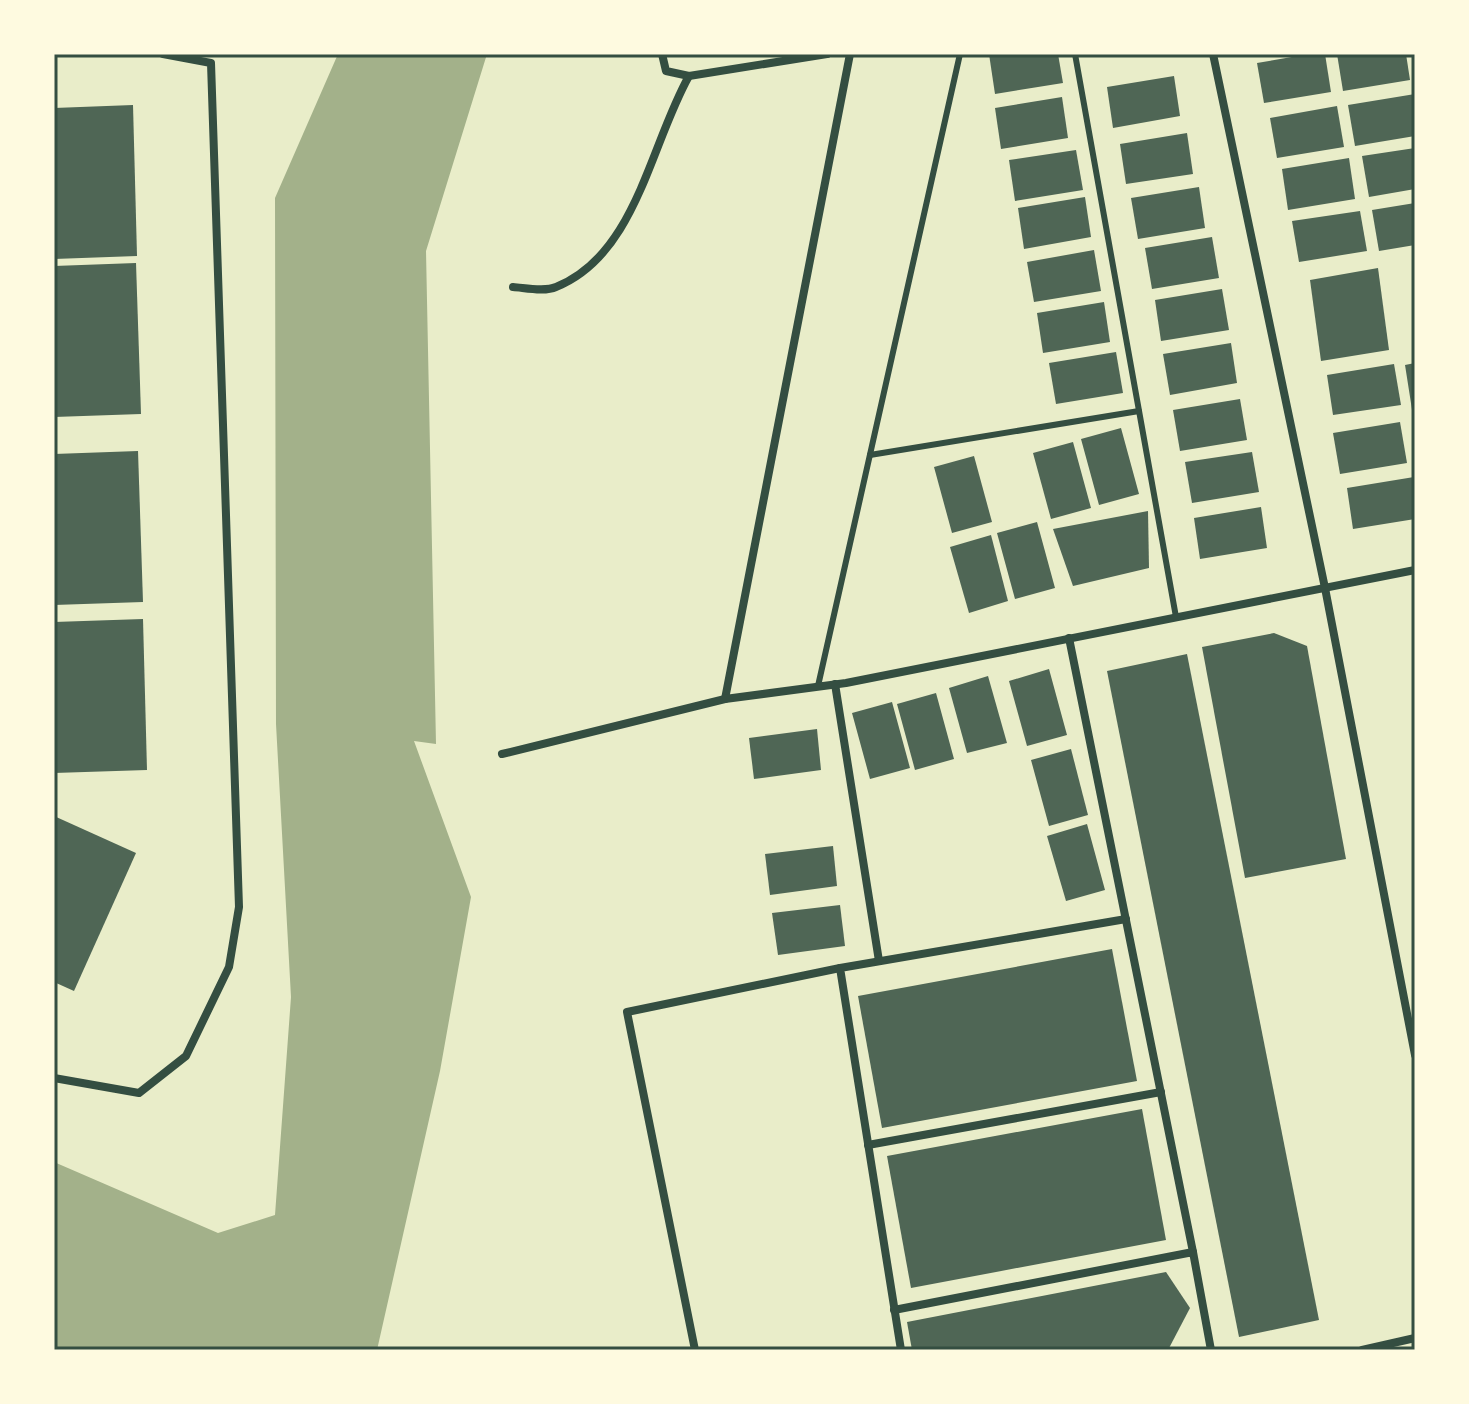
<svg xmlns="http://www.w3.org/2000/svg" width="1469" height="1404" font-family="Quicksand,sans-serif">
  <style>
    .water { fill: #a3b18a }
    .building { fill: #4f6655 }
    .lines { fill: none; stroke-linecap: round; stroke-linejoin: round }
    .service { stroke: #344e41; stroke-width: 6 }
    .minor { stroke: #344e41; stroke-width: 8 }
    .neatline { fill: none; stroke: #344e41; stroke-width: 3 }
  </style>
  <rect width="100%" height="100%" fill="#e9edc9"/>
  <path class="water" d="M338,54H487L426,251L436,744L414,741L471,897L440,1071L377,1350H54V1162L218,1233L275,1215L291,997L276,724L275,198Z"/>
  <g class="building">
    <path d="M989,54H1058L1063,83L995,94Z"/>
    <path d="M1309,54H1325L1331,92L1264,103L1257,63Z"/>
    <path d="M1337,54H1406L1410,80L1343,91Z"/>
    <path d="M1174,76L1180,116L1113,128L1107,87Z"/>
    <path d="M1415,94V136L1355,146L1348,105Z"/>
    <path d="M1062,97L1068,138L1001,149L995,108Z"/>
    <path d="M133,105L137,256L54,259V108Z"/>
    <path d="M1337,106L1344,147L1277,158L1270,118Z"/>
    <path d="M1187,133L1193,174L1126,184L1120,144Z"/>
    <path d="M1415,148V189L1369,197L1362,156Z"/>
    <path d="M1076,150L1083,190L1015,201L1009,160Z"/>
    <path d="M1349,158L1355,199L1288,210L1282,169Z"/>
    <path d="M1199,187L1205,228L1138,239L1131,198Z"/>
    <path d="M1085,197L1091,237L1024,249L1018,208Z"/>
    <path d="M1415,203V245L1379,251L1372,210Z"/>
    <path d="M1360,211L1367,251L1299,262L1292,221Z"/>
    <path d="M1212,237L1219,278L1152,289L1145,248Z"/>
    <path d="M1094,250L1101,291L1034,302L1027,262Z"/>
    <path d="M136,263L141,414L54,417V266Z"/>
    <path d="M1378,268L1389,350L1321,361L1310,280Z"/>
    <path d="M1222,289L1229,330L1161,341L1155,300Z"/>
    <path d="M1104,302L1110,342L1043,353L1037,313Z"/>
    <path d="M1231,343L1237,383L1170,395L1163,354Z"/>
    <path d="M1116,352L1123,393L1056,404L1049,363Z"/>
    <path d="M1415,363V415L1413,416L1405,365Z"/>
    <path d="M1394,364L1401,405L1333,415L1327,375Z"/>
    <path d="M1240,399L1247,440L1180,451L1173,410Z"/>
    <path d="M1400,422L1407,463L1340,474L1333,433Z"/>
    <path d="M1121,428L1139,494L1099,505L1081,439Z"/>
    <path d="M1073,442L1091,508L1051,519L1033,453Z"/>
    <path d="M138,451L143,602L54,605V454Z"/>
    <path d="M1252,452L1259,492L1192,503L1185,462Z"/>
    <path d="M974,456L992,522L952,533L934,467Z"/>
    <path d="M1414,477L1415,519L1353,529L1347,488Z"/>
    <path d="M1261,507L1267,548L1200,559L1194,518Z"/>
    <path d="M1148,511L1149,568L1073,586L1053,529Z"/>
    <path d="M1037,522L1055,588L1015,599L997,533Z"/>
    <path d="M991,535L1008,601L969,613L950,547Z"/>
    <path d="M143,619L147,770L54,773V622Z"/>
    <path d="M1274,633L1307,646L1346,859L1245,878L1202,647Z"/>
    <path d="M1187,654L1319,1320L1239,1337L1107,671Z"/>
    <path d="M1049,669L1067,735L1027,746L1009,681Z"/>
    <path d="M988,676L1007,743L967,753L949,688Z"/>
    <path d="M936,693L954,759L915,770L897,704Z"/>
    <path d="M892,702L910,768L870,779L852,713Z"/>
    <path d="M817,729L821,770L754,779L749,738Z"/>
    <path d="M1071,749L1088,815L1049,826L1031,760Z"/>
    <path d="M54,816L136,853L74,991L54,982Z"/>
    <path d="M1087,824L1105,890L1066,901L1047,836Z"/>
    <path d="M833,846L837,886L770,895L765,854Z"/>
    <path d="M840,905L845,946L778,955L772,913Z"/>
    <path d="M1112,949L1137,1081L882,1128L858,996Z"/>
    <path d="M1142,1109L1166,1240L911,1288L887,1156Z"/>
    <path d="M1166,1272L1190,1308L1168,1350H912L907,1322Z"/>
  </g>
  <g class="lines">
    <g class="service">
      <path d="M1075,54L1176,617"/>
      <path d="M870,455L1139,411"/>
      <path d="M818,686L960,54"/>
    </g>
    <g class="minor">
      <path d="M662,54L666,71L689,76"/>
      <path d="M1213,54L1325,588L1415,1055"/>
      <path d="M513,287C526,288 545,292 556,287C636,255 650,145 689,76L827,54"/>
      <path d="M1069,638L1193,1252"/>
      <path d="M835,684L879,961"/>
      <path d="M725,699L850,54"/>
      <path d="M502,754L725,699L846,683L1415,570"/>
      <path d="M54,1078L139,1093L186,1056L229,967L239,907L211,63L163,54"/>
      <path d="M868,1145L1161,1092"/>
      <path d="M894,1310L1193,1252L1211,1350"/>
      <path d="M695,1350L627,1012L840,968"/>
      <path d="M901,1350L840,968L1126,919"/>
      <path d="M1362,1350L1415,1338"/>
    </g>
  </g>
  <rect width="1469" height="1404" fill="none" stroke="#fefae0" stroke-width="112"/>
  <rect x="56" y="56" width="1357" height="1292" class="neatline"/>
</svg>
